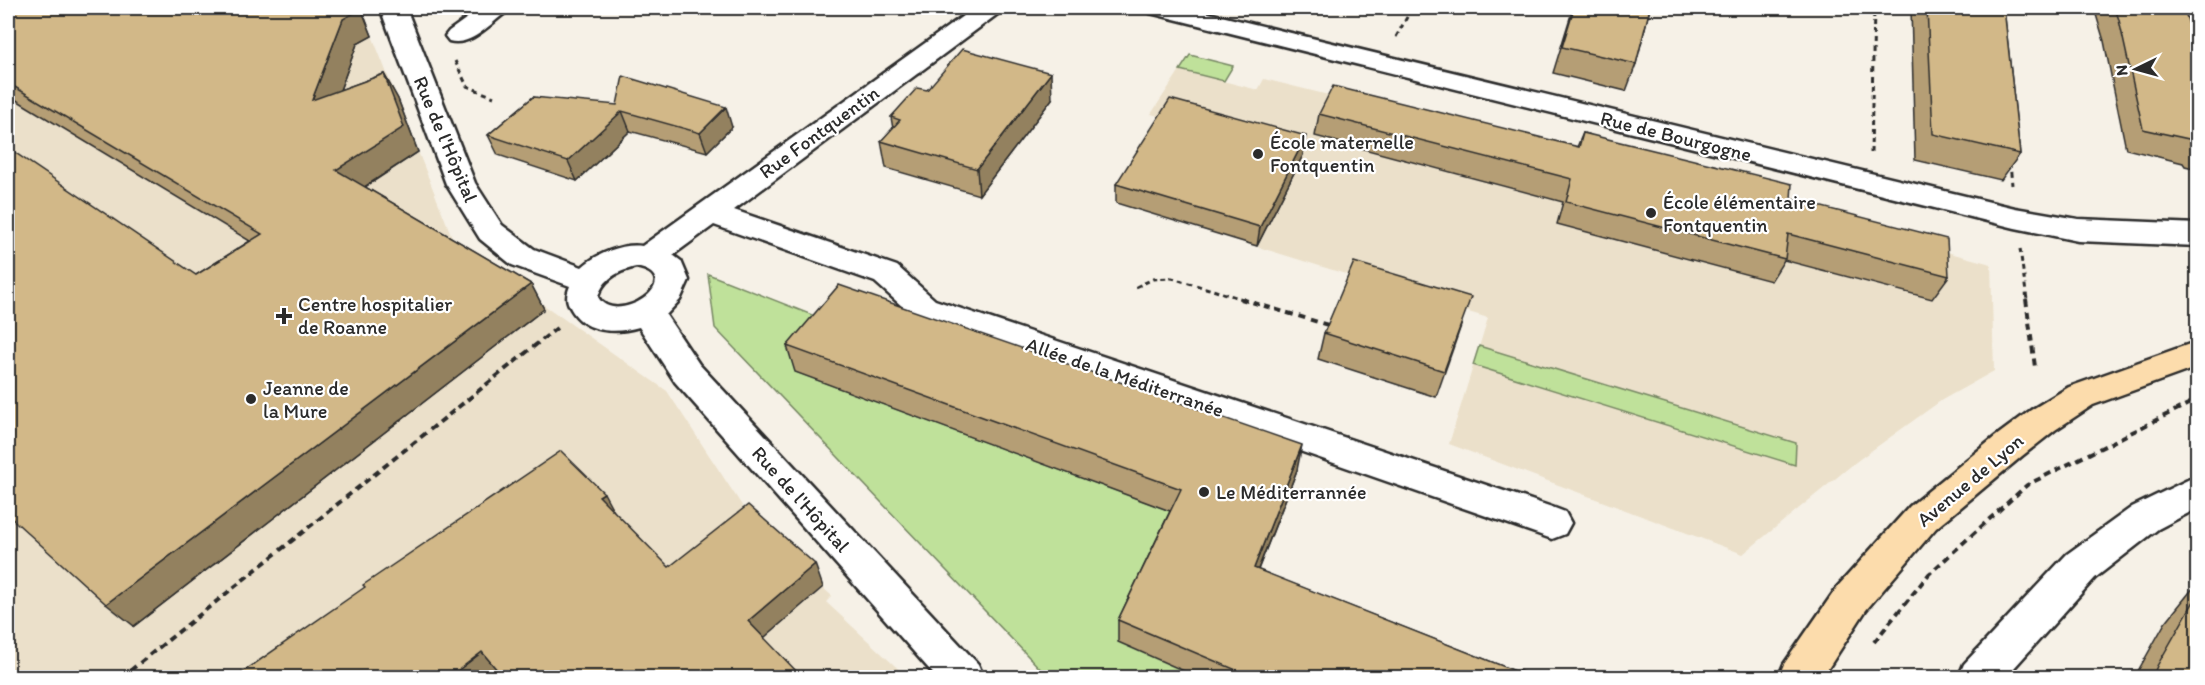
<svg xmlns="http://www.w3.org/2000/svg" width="2205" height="685" font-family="Itim,sans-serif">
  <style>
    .built { fill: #ebe0ca }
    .green { fill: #bfe19a; stroke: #758662; stroke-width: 1.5 }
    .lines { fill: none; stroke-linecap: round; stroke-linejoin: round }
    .minor-casing { stroke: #2b2b2b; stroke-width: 5 }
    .major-casing { stroke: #2b2b2b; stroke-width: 5 }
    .path-far1 { stroke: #2b2b2b; stroke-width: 3; stroke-dasharray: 5 4; stroke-linecap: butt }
    .path { stroke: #2b2b2b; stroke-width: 4; stroke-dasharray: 7 5; stroke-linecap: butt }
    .minor { fill: #fff; fill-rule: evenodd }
    .major { fill: #fcdcac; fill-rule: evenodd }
    .wall { fill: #b59e75; stroke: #2b2b2b; stroke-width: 1.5 }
    .shaded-wall { fill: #93815f; stroke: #2b2b2b; stroke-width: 1.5 }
    .building { fill: #d2b888; stroke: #2b2b2b; stroke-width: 1.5 }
    .poi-dot { fill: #2b2b2b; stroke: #fff; stroke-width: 2 }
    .labels { text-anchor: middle; stroke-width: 4.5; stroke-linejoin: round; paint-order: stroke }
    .street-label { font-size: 20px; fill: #2b2b2b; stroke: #fff }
    .poi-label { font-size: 20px; fill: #2b2b2b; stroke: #fff; text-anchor: start }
  </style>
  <rect width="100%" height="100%" fill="#f6f1e7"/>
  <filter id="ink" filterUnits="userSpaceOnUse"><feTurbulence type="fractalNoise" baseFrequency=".0167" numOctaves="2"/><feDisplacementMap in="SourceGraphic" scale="12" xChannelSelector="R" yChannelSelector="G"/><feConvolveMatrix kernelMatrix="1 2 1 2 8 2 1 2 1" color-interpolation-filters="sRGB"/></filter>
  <g filter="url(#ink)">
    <g class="built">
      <path d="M8,8H361L454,242L667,391L758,530L832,596L826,602L907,677H8Z"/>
      <path d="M1180,70L1258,90L1264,79L1779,207L1991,264L1994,371L1942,400L1857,461L1743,554L1449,444L1488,318L1116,203L1169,119L1151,114Z"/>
    </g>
    <g class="green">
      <path d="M1190,55L1233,66L1224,81L1180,70Z"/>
      <path d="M708,274L835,324L796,372L1179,514L1200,677H1048L715,328Z"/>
      <path d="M1479,346L1796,443L1795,465L1473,365Z"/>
    </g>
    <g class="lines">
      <g class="minor-casing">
        <g id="minor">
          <path d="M380,8H406L475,183L502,225L534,249L582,267C596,254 623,243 642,246L974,8H1002L999,13L734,210L897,266L935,300L1552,507L1565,512L1571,523L1565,534L1552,539L913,316L875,282L714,225L673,255L681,261L689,280L680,300L666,315L699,364L978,664L984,678H937L675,382L639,327C615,334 585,333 571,309C566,300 566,296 570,286L512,265L480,239L446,184ZM636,267C691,278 615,329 598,297C603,279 618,271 636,267Z"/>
          <path d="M481,8H509L505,13C489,25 470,47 449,41L445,36L449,31Z"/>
          <path d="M1146,8H1188L2015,208L2078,219L2198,224V246L2078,241L2015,228L1150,13Z"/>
          <path d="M2198,475V508L2158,529L2095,578L2005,678H1958L1964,664L2067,554L2132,507Z"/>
        </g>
      </g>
      <g class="major-casing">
        <path id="major" d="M2198,341V367L2093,405L2055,430L2022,456L1936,528L1866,610L1822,678H1778L1784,664L1838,586L1910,506L1996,436L2031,410L2069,387Z"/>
      </g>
      <g class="path-far1">
        <path d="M2080,8L2100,11"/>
        <path d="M2186,28L2198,31"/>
        <path d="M1396,37L1412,8"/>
        <path d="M455,61L467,86L494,97"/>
        <path d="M1871,153L1874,8"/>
        <path d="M2010,163L2012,185"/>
        <path d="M2020,249L2027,300"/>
        <path d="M1136,287L1153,279L1172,278L1246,300"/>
      </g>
      <g class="path">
        <path d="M1241,299L1328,325"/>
        <path d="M2026,299L2035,367"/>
        <path d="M1874,642L1929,574L2027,485L2198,399"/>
        <path d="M1517,671L1534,678"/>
        <path d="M121,678L558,327"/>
      </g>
      <use href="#minor" class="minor"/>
      <use href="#major" class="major"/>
    </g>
    <g class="wall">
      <path d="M8,8H361L372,36L357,44L340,90L384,74L398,99L418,152L365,187L531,284L544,309L134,626L196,275L250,241L8,95Z"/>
      <path d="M1276,8H1308L1304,14Z"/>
      <path d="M1573,8H1650L1636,64L1626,91L1553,73Z"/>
      <path d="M1911,8H2004L2020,154L2001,180L1915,160Z"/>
      <path d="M2094,8H2184L2192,35L2198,36V169L2185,166L2183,163L2126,149L2104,41Z"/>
      <path d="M927,90L1052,99L979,195L886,168L881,141L893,129L891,117Z"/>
      <path d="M533,97L732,127L707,152L630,131L577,181L498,155L488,135Z"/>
      <path d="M1319,114L1577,147L1583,133L1791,199L1949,276L1932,299L1784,260L1771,281L1557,224L1563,202L1315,136Z"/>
      <path d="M1303,155L1257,246L1116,203V184Z"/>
      <path d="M1462,323L1436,397L1318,359L1324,333Z"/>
      <path d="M787,346L1297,470L1258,570L1533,678H1200L1118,642V620L1170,511L795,372Z"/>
      <path d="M2198,582V678H2134L2165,623Z"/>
    </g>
    <g class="shaded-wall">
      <path d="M357,8H361L372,36L357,44L327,125L312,100L343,19Z"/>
      <path d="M1051,73L1052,99L979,195L977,169Z"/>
      <path d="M384,74L398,99L418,152L352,195L336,170Z"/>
      <path d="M726,107L732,127L707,152L700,133Z"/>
      <path d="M622,111L630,131L577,181L568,161Z"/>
      <path d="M1306,136L1303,155L1257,246L1260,227Z"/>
      <path d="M531,284L544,309L134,626L106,604Z"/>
      <path d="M1302,445L1297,470L1249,592L1254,568Z"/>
      <path d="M604,493L617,517L599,496Z"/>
      <path d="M815,564L823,587L758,643L748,621Z"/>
      <path d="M482,652L501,674L496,678H448Z"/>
    </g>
    <g class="building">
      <path d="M8,8H357L358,11L343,19L312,100L384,74L404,127L336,170L531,284L106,604L8,515V148L196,275L262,234L8,83Z"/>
      <path d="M1574,8H1650L1636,64L1562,47Z"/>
      <path d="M1927,8H2004L2020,154L1933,134Z"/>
      <path d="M2115,8H2184L2192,35L2198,36V141L2143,129L2119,20Z"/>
      <path d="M962,49L1051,73L977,169L881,141L900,120L891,117L917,88L927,90Z"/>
      <path d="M623,76L726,107L700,133L622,111L568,161L488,135L533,97L617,105Z"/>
      <path d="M1333,86L1579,147L1583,133L1792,184L1791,199L1947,239L1949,276L1788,234L1785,259L1566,202L1572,179L1319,114Z"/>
      <path d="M1170,99L1306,136L1260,227L1116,184Z"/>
      <path d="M1354,262L1471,297L1444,371L1324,333Z"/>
      <path d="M839,285L1302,445L1254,568L1533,678H1255L1118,620L1181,489L787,346Z"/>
      <path d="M561,451L604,493L599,496L669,567L748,505L815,564L748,621L800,675L797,678H504L482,652L448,678H234L365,587L363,585Z"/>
      <path d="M2198,596V678H2152L2157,666L2193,603Z"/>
    </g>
  </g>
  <g class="poi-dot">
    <circle cx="1258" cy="154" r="6"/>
    <circle cx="1651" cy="213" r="6"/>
    <path d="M281 307h6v6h6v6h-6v6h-6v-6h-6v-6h6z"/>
    <circle cx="251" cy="399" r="6"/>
    <circle cx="1204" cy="492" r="6"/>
  </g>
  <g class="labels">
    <g class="street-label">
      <text transform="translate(819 132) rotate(-36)" y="7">Rue Fontquentin</text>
      <text transform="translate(1676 136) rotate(14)" y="7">Rue de Bourgogne</text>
      <text transform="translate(446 139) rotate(67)" y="7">Rue de l'Hôpital</text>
      <text transform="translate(1125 377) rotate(19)" y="7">Allée de la Méditerranée</text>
      <text transform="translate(1970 480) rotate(-40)" y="7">Avenue de Lyon</text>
      <text transform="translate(801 499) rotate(48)" y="7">Rue de l'Hôpital</text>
    </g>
    <g class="poi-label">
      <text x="1270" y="149">École maternelle<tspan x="1270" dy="23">Fontquentin</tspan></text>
      <text x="1663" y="209">École élémentaire<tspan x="1663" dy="23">Fontquentin</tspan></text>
      <text x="298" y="311">Centre hospitalier<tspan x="298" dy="23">de Roanne</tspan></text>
      <text x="263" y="395">Jeanne de<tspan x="263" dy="23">la Mure</tspan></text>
      <text x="1216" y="499">Le Méditerrannée</text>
    </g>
  </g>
  <rect width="2205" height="685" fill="none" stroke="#fff" stroke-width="30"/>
  <rect x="15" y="15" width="2175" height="655" fill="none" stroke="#2b2b2b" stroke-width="2" filter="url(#ink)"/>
  <g transform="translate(2136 69) rotate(265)" stroke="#ffffff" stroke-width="4.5" paint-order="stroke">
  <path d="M0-4.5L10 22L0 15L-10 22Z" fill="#2b2b2b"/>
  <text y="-9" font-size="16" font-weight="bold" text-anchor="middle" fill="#2b2b2b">N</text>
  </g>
</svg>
